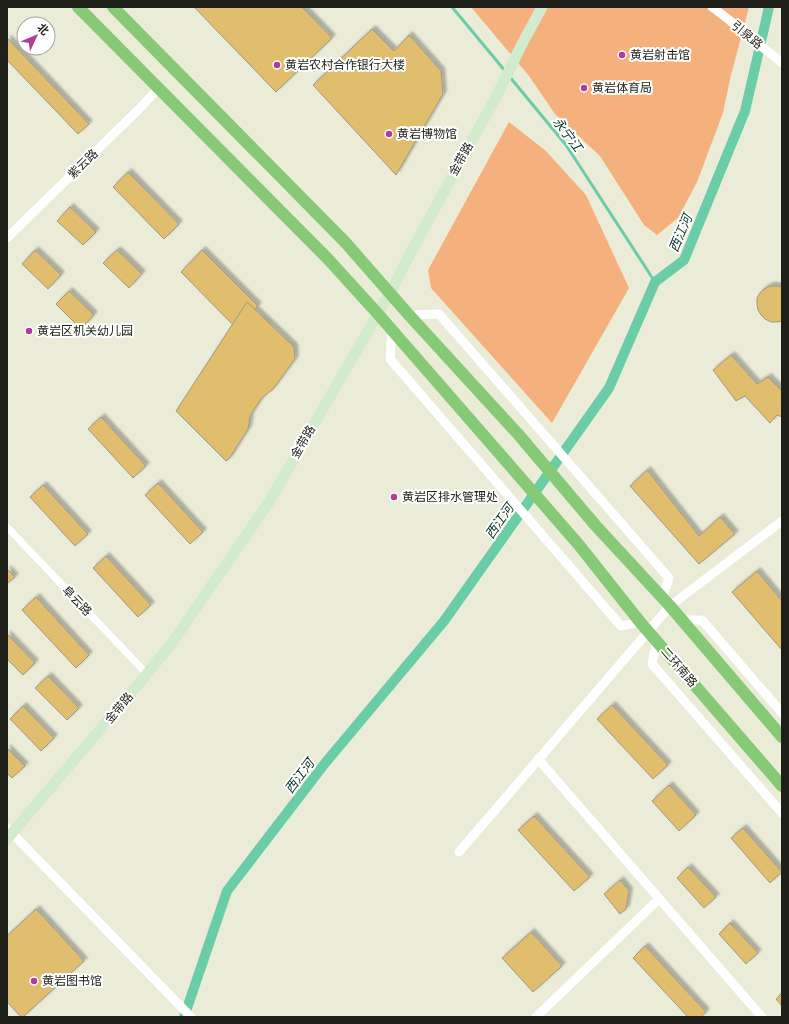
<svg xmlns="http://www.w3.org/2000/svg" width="789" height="1024" font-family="Poppins,'Noto Sans SC',sans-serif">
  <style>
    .green { fill: #f4b17d }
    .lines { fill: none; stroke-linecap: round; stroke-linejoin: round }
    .stream { stroke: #6bcca8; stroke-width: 3 }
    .canal { stroke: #6bcca8; stroke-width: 10 }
    .building { fill: #e1bd6e; stroke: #a09886; filter: url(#shadow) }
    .minor { stroke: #fff; stroke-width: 7 }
    .tertiary { stroke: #fff; stroke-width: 9 }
    .secondary { stroke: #d2ebcc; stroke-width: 11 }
    .trunk { stroke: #86ca77; stroke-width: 12 }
    .poi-dot { fill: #b03e99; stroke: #fff; stroke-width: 1.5 }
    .labels { text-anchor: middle; stroke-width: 4; stroke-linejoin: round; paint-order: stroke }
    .street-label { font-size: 12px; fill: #1e1f18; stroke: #fff }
    .poi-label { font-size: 12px; fill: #1e1f18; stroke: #fff; text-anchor: start }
    .water-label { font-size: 13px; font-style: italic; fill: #063426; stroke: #fff }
  </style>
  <defs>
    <filter id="shadow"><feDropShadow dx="3.5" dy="-3.5" stdDeviation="1" flood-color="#0004"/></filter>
  </defs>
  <rect width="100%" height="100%" fill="#eaecd8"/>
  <g class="green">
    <path d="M471,7H749L730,79L723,113L697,182L678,218L657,235L644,225L600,156L555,114L529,76Z"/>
    <path d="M509,122L546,151L586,195L629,288L552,423L431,288L428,270Z"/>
  </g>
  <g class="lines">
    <g class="stream">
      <path d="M452,7L506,72"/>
      <path d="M509,76L566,145L655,282"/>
    </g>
    <path class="canal" d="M184,1017L227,891L326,762L444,621L609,388L655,282L684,260L745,111L769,7"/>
  </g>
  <g class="building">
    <path d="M194,7H302L332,38L276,92Z"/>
    <path d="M372,29L394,51L409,35L441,71L443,94L396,175L313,85Z"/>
    <path d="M8,39L89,124L78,134L7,60V41Z"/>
    <path d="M128,172L179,224L164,239L113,187Z"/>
    <path d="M70,207L96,232L83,245L57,221Z"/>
    <path d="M35,250L61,275L48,289L22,264Z"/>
    <path d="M117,250L142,274L129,288L103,263Z"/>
    <path d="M202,250L258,306L236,328L181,272Z"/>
    <path d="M770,286H776L782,287V321L777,322H771L765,319L761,315L758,310L757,304V298L760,293L764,289Z"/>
    <path d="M69,291L94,315L81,329L56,304Z"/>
    <path d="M247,302L294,347L295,359L273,389L261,399L250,416L248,429L229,459L226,461L176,411Z"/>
    <path d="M731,355L757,384L768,377L782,391V417L777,415L770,423L745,396L736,401L713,370Z"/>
    <path d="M101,417L146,466L133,478L88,429Z"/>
    <path d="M647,470L699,536L720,517L735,534L699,564L630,486Z"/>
    <path d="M158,483L203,532L190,544L145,495Z"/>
    <path d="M43,485L88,534L75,546L30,497Z"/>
    <path d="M106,556L151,605L138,617L93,568Z"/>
    <path d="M7,569L15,577L7,584Z"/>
    <path d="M757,571L782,601V650L732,592Z"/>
    <path d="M36,597L89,655L76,668L22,610Z"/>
    <path d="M7,634L35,663L23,675L7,659Z"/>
    <path d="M48,676L79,708L67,720L35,688Z"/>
    <path d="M612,705L668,765L653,779L597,719Z"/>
    <path d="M23,706L54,738L41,751L10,719Z"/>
    <path d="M7,748L25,766L12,778L7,773Z"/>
    <path d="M669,785L696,815L679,831L652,801Z"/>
    <path d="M534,816L590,877L574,891L518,830Z"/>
    <path d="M743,828L782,872L770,883L731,838Z"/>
    <path d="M688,867L716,897L704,908L677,878Z"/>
    <path d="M620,880L629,891L626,909L620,914L604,894Z"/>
    <path d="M36,909L84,961L23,1017H21L7,1002V936Z"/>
    <path d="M730,923L758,953L746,964L719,934Z"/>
    <path d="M531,932L562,966L533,992L502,958Z"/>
    <path d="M645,946L706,1012L701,1017H688L633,958Z"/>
    <path d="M782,993V1006L776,999Z"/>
  </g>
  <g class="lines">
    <path class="minor" d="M7,527L147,674"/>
    <g class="tertiary">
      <path d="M712,7L728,19L782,63"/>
      <path d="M7,238L139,109L158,89"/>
      <path d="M409,315L439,314L669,578L662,599"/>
      <path d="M392,331L390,359L621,626L640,622"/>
      <path d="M682,620H702L782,713"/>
      <path d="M657,641L652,664L782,813"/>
      <path d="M538,759L762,1017"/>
      <path d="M7,828L191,1017"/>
      <path d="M459,852L670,606L782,521"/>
      <path d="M536,1017L659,899"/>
    </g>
    <path class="secondary" d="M7,839L147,674L174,640L269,502L390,293L411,252L497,95L522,44L542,7"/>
    <g class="trunk">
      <path d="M78,7L328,259L378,314L579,545L640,622L782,786"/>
      <path d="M113,7L345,242L409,315L518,434L596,526L670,606L782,737"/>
    </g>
  </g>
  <g class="poi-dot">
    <circle cx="622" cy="55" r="4"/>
    <circle cx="277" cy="65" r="4"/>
    <circle cx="584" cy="88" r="4"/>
    <circle cx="389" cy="134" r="4"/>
    <circle cx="29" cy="331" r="4"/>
    <circle cx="394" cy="497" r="4"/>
    <circle cx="34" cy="981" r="4"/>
  </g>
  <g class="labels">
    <g class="street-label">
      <text transform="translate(747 35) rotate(39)" y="4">引泉路</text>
      <text transform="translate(461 159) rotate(-61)" y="4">金带路</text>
      <text transform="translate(83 164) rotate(-44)" y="4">紫云路</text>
      <text transform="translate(303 442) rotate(-60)" y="4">金带路</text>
      <text transform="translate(77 601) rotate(46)" y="4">阜云路</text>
      <text transform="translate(679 667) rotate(49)" y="4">二环南路</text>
      <text transform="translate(119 708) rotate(-50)" y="4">金带路</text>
    </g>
    <g class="poi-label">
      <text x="630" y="59">黄岩射击馆</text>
      <text x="285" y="69">黄岩农村合作银行大楼</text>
      <text x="592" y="92">黄岩体育局</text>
      <text x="397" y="138">黄岩博物馆</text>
      <text x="37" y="335">黄岩区机关幼儿园</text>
      <text x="402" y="501">黄岩区排水管理处</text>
      <text x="42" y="985">黄岩图书馆</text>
    </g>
    <g class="water-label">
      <text transform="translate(568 134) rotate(53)" y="5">永宁江</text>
      <text transform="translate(680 233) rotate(-67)" y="5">西江河</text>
      <text transform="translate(499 521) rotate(-55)" y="5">西江河</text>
      <text transform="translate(299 776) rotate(-53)" y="5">西江河</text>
    </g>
  </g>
  <rect width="789" height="1024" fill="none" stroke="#1e1f18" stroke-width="16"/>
  <g transform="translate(36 36) rotate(46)"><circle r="19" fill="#ffffff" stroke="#a5a5a3"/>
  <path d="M0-3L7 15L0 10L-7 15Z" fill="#b03e99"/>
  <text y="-6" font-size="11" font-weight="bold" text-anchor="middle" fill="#1e1f18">北</text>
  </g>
</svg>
